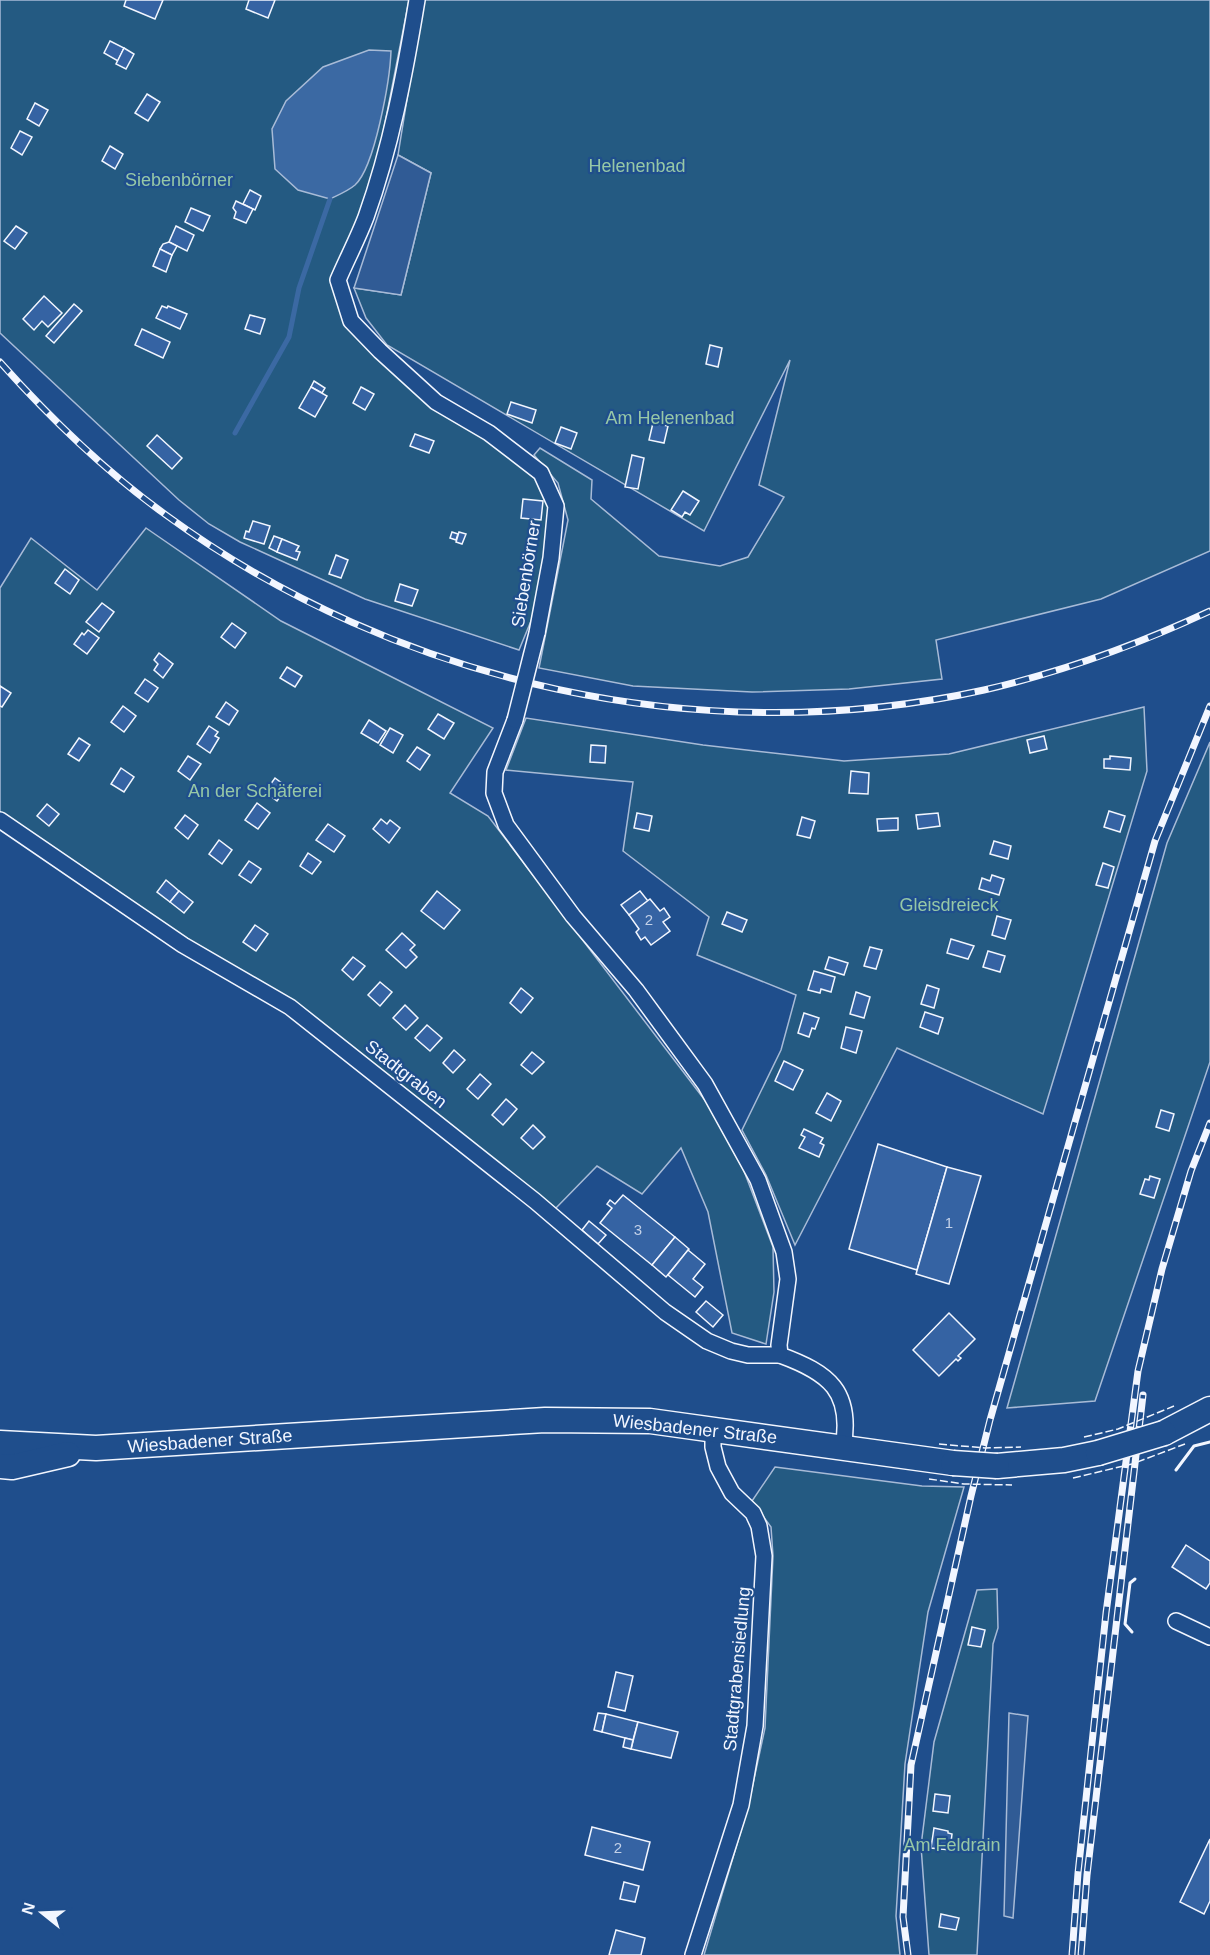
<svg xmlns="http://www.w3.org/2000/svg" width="1210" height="1955" font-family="Helvetica,sans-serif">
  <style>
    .green { fill: #245a82; stroke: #a8bbd7; stroke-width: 1.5 }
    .parking { fill: #305b95; stroke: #a8bbd7; stroke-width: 1.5 }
    .water { fill: #3b69a3; stroke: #a8bbd7; stroke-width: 1.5 }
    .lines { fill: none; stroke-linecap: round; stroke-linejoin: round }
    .stream { stroke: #3b69a3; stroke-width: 5 }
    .building { fill: #3563a3; stroke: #f2f6ff; stroke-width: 1.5 }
    .street-casing { stroke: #f2f6ff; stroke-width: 18 }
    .primary-casing { stroke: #f2f6ff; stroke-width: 27 }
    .street { stroke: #1f4e8c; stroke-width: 15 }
    .primary { stroke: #1f4e8c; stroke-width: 24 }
    .rail-casing { stroke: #f2f6ff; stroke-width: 7 }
    .rail { stroke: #1f4e8c; stroke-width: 4.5; stroke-dasharray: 14; stroke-linecap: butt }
    .street-bridge-casing { stroke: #f2f6ff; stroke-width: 18; stroke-linecap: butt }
    .primary-bridge-casing { stroke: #f2f6ff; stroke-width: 27; stroke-linecap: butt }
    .street-bridge { stroke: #1f4e8c; stroke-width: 15 }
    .primary-bridge { stroke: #1f4e8c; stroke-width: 24 }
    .fence { stroke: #f2f6ff; stroke-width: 1.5; stroke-dasharray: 8 3; stroke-linecap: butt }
    .wall { stroke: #f2f6ff; stroke-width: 3 }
    .labels { text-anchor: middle; stroke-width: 4.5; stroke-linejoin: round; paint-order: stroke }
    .number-label { font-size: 15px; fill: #c3d1e8 }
    .park-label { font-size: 18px; fill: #97c8a6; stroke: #1f4e8c }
    .street-label { font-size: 18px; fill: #f2f6ff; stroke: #1f4e8c }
  </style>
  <rect width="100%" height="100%" fill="#1f4e8c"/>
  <g class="green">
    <path d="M0,0H409L379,154L359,214L333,281L349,328L541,473L556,506L545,587L519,650L365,599L240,542L209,524L179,500L0,333Z"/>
    <path d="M423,0H1210V551L1101,599L936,640L942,679L849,689L752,692L633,686L539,668L568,520L558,483L534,455L540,448L592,480L591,499L659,556L720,566L748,557L784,497L759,485L790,360L704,531L387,345L366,318L354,288L401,295L431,173L398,155Z"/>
    <path d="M146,528L281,621L493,728L450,793L488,816L707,1103L744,1171L773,1247L774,1292L766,1344L732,1333L708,1212L681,1148L642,1194L597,1166L554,1210L295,1005L183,941L0,813V588L31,538L97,590Z"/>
    <path d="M1144,707L1147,771L1043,1114L897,1048L795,1245L766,1175L742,1130L781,1050L796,995L697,955L709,917L623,851L633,782L506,770L526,718L703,745L844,761L949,754Z"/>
    <path d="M1210,742V1062L1095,1401L1007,1408L1167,843Z"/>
    <path d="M775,1467L922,1486L964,1487L928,1612L905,1764L896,1916L900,1955H704L748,1807L765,1728L773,1556L771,1527L752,1501Z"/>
    <path d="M997,1589L998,1628L993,1644L977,1955H929L921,1846L934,1742L977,1590Z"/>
  </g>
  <g class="parking">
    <path d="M398,155L431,173L401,295L354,288Z"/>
    <path d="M1009,1713L1028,1716L1013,1918L1004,1916Z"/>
  </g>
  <path class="water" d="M369,50L391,51C390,79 375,167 355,185C348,191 338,195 330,199L298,190L275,169L272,129L286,101L323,67Z"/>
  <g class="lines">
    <path class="stream" d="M235,433L289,337L299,288L330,199"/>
  </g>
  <g class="building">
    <path d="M126,0H163L155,19L124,6Z"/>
    <path d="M249,0H275L268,18L246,9Z"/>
    <path d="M110,41L124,48L118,61L104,53Z"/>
    <path d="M124,48L134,54L126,69L116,64Z"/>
    <path d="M147,94L160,102L148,121L135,113Z"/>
    <path d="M35,103L48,110L39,126L27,119Z"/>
    <path d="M20,131L32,137L22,155L11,148Z"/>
    <path d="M110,146L123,154L115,169L102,161Z"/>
    <path d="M250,190L261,196L255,210L243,204Z"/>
    <path d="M236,201L253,209L246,223L234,218L236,212L233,208Z"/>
    <path d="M191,208L210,216L203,231L185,222Z"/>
    <path d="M16,226L27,233L15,249L4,241Z"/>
    <path d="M176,226L194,235L187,251L169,242Z"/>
    <path d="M169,242L177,246L172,255L160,249L163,244Z"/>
    <path d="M160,249L172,255L166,272L153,266Z"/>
    <path d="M44,296L62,313L48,327L42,321L34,330L23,319Z"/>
    <path d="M74,304L82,311L54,343L46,336Z"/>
    <path d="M162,306L167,308L168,306L187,314L180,329L156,318Z"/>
    <path d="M250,315L265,319L260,334L245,329Z"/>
    <path d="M142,329L170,342L163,358L135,345Z"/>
    <path d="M710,345L722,348L718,367L706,364Z"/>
    <path d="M314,381L325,388L322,393L311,387Z"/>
    <path d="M311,387L327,396L315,417L299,408Z"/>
    <path d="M361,387L374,394L365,410L353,403Z"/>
    <path d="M511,402L536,410L532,423L507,414Z"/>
    <path d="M653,423L668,426L664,443L649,440Z"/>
    <path d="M561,427L577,433L571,449L555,443Z"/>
    <path d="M415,434L434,441L429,453L410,446Z"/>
    <path d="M157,435L182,458L172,469L147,446Z"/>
    <path d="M632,455L644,458L638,489L625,487Z"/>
    <path d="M683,491L699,501L690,515L685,512L682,517L671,510Z"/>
    <path d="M523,499L543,501L541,520L521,518Z"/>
    <path d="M253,521L270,526L264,544L244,538L246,531L249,532Z"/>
    <path d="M452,532L458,534L456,540L450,538Z"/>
    <path d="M459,532L466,534L462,544L456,542Z"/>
    <path d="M274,536L282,539L277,552L269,548Z"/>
    <path d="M282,539L299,546L296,551L300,552L297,560L277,552Z"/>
    <path d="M336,555L348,560L341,578L329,574Z"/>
    <path d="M65,569L79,580L70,594L55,583Z"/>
    <path d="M400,584L418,590L412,606L395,601Z"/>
    <path d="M102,603L114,612L99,632L86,622Z"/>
    <path d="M232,623L246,633L235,648L221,637Z"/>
    <path d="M88,630L99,638L87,654L74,644L82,633L84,635Z"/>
    <path d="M159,653L173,664L163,678L154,670L158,664L154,660Z"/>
    <path d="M287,667L302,676L295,687L280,678Z"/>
    <path d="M145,679L158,688L148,702L135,693Z"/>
    <path d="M0,686L11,693L2,707L0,706Z"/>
    <path d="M226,702L238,711L229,725L216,717Z"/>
    <path d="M123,706L136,716L124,732L111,722Z"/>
    <path d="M438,714L454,723L444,739L428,729Z"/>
    <path d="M369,720L386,731L378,743L361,733Z"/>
    <path d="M209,726L218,732L215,736L219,738L210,753L197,744Z"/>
    <path d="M390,728L403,735L393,753L380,745Z"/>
    <path d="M1044,736L1047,749L1030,753L1027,740Z"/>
    <path d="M79,738L90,745L79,761L68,754Z"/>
    <path d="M591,745L606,746L605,763L590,762Z"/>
    <path d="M417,747L430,755L420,770L407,761Z"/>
    <path d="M188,756L201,764L190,780L178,771Z"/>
    <path d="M1110,756L1131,758L1130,770L1104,768V759H1110Z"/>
    <path d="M121,768L134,777L124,792L111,784Z"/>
    <path d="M851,771L869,773L868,794L849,793Z"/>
    <path d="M275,778L287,787L277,801L265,792Z"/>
    <path d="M257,803L270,813L258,829L245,820Z"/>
    <path d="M47,804L59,814L49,826L37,816Z"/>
    <path d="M1109,811L1125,816L1120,832L1104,827Z"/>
    <path d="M637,813L652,816L649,831L634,828Z"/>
    <path d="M938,813L940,826L918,829L916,815Z"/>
    <path d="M185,815L198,825L188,839L175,828Z"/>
    <path d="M802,817L815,821L810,838L797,835Z"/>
    <path d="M898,818V830L878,831L877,819Z"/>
    <path d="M381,819L387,824L390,820L400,828L389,843L373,829Z"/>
    <path d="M328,824L345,836L334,852L316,840Z"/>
    <path d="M219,840L232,850L222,864L209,854Z"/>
    <path d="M994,841L1011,846L1008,859L990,854Z"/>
    <path d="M308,853L321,862L312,874L300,866Z"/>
    <path d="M249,861L261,869L251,883L239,875Z"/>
    <path d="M1103,863L1114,867L1108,888L1096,885Z"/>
    <path d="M992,875L1004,879L999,895L979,889L982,878L990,881Z"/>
    <path d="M166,880L179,891L170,902L157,892Z"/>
    <path d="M179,891L193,902L184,913L170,902Z"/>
    <path d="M437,891L460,910L444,929L421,911Z"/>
    <path d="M640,891L648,901L629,915L621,905Z"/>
    <path d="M650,899L660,911L664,908L670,917L663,922L670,931L651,945L645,937L641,940L636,932L639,929L629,915Z"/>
    <path d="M727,912L747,920L742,932L722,924Z"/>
    <path d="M997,916L1011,920L1005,939L992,935Z"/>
    <path d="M255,925L268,934L256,951L243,942Z"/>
    <path d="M402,933L415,945L410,950L417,957L406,968L386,950Z"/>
    <path d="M951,939L974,946L968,959L947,953Z"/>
    <path d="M870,947L882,950L876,969L864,966Z"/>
    <path d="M988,951L1005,956L1000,972L983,967Z"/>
    <path d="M353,957L365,966L353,980L342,970Z"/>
    <path d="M829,957L848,963L844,975L825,969Z"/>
    <path d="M814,971L835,977L831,992L821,989L820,993L808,990Z"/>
    <path d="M380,982L392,992L380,1006L368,995Z"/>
    <path d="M927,985L939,989L934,1008L921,1004Z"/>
    <path d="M521,988L533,998L521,1013L510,1003Z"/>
    <path d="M856,992L870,997L864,1018L850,1014Z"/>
    <path d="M405,1005L418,1018L406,1030L393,1018Z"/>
    <path d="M925,1012L943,1018L938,1034L920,1027Z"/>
    <path d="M804,1013L819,1018L815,1029L812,1028L809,1037L798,1033Z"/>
    <path d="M427,1025L442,1038L430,1051L415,1038Z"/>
    <path d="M846,1027L862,1031L856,1053L841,1048Z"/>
    <path d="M454,1050L465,1060L453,1073L443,1063Z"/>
    <path d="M532,1052L544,1062L532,1074L521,1065Z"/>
    <path d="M784,1061L803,1070L793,1090L775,1081Z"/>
    <path d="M480,1074L491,1084L478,1099L467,1089Z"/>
    <path d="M827,1093L841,1101L831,1121L816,1113Z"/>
    <path d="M506,1099L517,1109L503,1125L492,1115Z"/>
    <path d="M1161,1110L1174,1114L1169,1131L1156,1127Z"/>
    <path d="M533,1125L545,1137L533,1149L521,1138Z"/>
    <path d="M804,1129L823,1138L820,1143L824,1145L819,1157L799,1148L805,1137L801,1135Z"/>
    <path d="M878,1144L947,1167L917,1270L849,1249Z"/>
    <path d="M947,1167L981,1176L949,1284L916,1274Z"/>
    <path d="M1150,1176L1160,1179L1154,1198L1140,1194L1145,1179L1149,1180Z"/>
    <path d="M623,1195L675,1237L652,1265L600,1223L612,1208L607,1204L610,1200L615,1204Z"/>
    <path d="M589,1221L606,1235L598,1244L582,1230Z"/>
    <path d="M675,1237L689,1249L666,1277L652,1265Z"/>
    <path d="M688,1250L705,1264L693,1279L703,1287L695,1297L668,1275Z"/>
    <path d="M706,1301L723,1315L713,1327L696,1312Z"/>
    <path d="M949,1313L975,1339L958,1356L961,1358L958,1361L956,1359L939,1376L913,1350Z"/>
    <path d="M1186,1545L1210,1561V1583L1206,1589L1172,1567Z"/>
    <path d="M972,1627L985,1630L981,1647L968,1645Z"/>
    <path d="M616,1672L633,1676L625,1711L608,1707Z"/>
    <path d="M598,1713L606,1714L602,1732L594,1730Z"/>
    <path d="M606,1714L638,1722L633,1740L602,1732Z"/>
    <path d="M638,1722L678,1732L671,1758L631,1749Z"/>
    <path d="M625,1738L633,1740L631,1749L623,1747Z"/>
    <path d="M935,1794L950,1796L948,1813L933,1811Z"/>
    <path d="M592,1827L650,1842L643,1870L585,1855Z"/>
    <path d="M934,1828L948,1831V1833L952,1834L950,1850L931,1848Z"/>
    <path d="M1210,1839V1901L1204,1914L1180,1902Z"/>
    <path d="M624,1882L639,1886L635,1902L620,1899Z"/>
    <path d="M941,1914L959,1918L956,1930L939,1927Z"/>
    <path d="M616,1930L645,1938L641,1955H609Z"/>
  </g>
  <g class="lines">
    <g class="street-casing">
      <g id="street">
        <path d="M417,0C405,73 391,147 366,217C358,238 347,259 338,280L351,321L380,351L436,402L489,433L541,473L556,506L551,558L537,633"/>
        <path d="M515,720L495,772L494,793L506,825L573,916L636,990L705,1084L758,1180L784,1252L788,1279L779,1345L780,1355C829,1373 853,1391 843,1448"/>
        <path d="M0,820L183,945L290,1007L535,1201L665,1312L707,1341L731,1351L748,1355H780"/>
        <path d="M1176,1621L1210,1637"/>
        <path d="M693,1955L741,1805L755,1726L764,1556L759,1526L753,1513L732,1493L718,1467L713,1447V1429"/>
      </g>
    </g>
    <g class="primary-casing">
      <g id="primary">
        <path d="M1164,1433L1210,1409"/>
        <path d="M0,1443L96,1448L545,1420L650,1421L953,1463"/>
        <path d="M0,1466L12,1467L68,1454"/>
        <path d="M997,1466L1064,1460L1098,1453"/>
      </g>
    </g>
    <use href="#street" class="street"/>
    <use href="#primary" class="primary"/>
    <g class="rail-casing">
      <g id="rail">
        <path d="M0,362C50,418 105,471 166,515C398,684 703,752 984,690C1062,672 1137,645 1210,611"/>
        <path d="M908,1955L903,1917L911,1765L971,1496L990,1420L1155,841L1210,706"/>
        <path d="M1072,1955L1078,1873L1106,1613L1138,1371L1162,1269L1191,1171L1210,1123"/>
        <path d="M1081,1955L1087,1875L1143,1395"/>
      </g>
    </g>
    <use href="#rail" class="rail"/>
    <g class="street-bridge-casing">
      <path id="street-bridge" d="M515,720L537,633"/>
    </g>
    <g class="primary-bridge-casing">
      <g id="primary-bridge">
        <path d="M1098,1453L1164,1433"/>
        <path d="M953,1463L997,1466"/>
      </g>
    </g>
    <use href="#street-bridge" class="street-bridge"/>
    <use href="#primary-bridge" class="primary-bridge"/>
    <g class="fence">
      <path d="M1084,1437L1118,1429L1174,1406"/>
      <path d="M939,1444L985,1448L1021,1447"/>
      <path d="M1073,1478L1132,1464L1185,1444"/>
      <path d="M929,1479L964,1484L1012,1485"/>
    </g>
    <g class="wall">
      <path d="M1176,1470L1194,1446L1210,1442"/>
      <path d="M1132,1632L1125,1624L1130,1583L1135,1579"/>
    </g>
  </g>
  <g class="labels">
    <g class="number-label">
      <text x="649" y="925">2</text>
      <text x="949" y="1228">1</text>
      <text x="638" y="1235">3</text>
      <text x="618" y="1853">2</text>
    </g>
    <g class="park-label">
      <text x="637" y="172">Helenenbad</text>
      <text x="179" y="186">Siebenbörner</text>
      <text x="670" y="424">Am Helenenbad</text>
      <text x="255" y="797">An der Schäferei</text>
      <text x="949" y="911">Gleisdreieck</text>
      <text x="952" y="1851">Am Feldrain</text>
    </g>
    <g class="street-label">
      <text transform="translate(526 574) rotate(-81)" y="6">Siebenbörner</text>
      <text transform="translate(406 1074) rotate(38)" y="6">Stadtgraben</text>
      <text transform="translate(695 1429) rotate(6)" y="6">Wiesbadener Straße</text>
      <text transform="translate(210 1441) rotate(-4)" y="6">Wiesbadener Straße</text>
      <text transform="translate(737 1669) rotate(-85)" y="6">Stadtgrabensiedlung</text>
    </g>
  </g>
  <g transform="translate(42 1913) rotate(288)" stroke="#1f4e8c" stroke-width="4.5" paint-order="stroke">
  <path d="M0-4.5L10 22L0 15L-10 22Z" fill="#f2f6ff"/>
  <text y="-9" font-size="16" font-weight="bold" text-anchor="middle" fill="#f2f6ff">N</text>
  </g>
</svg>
